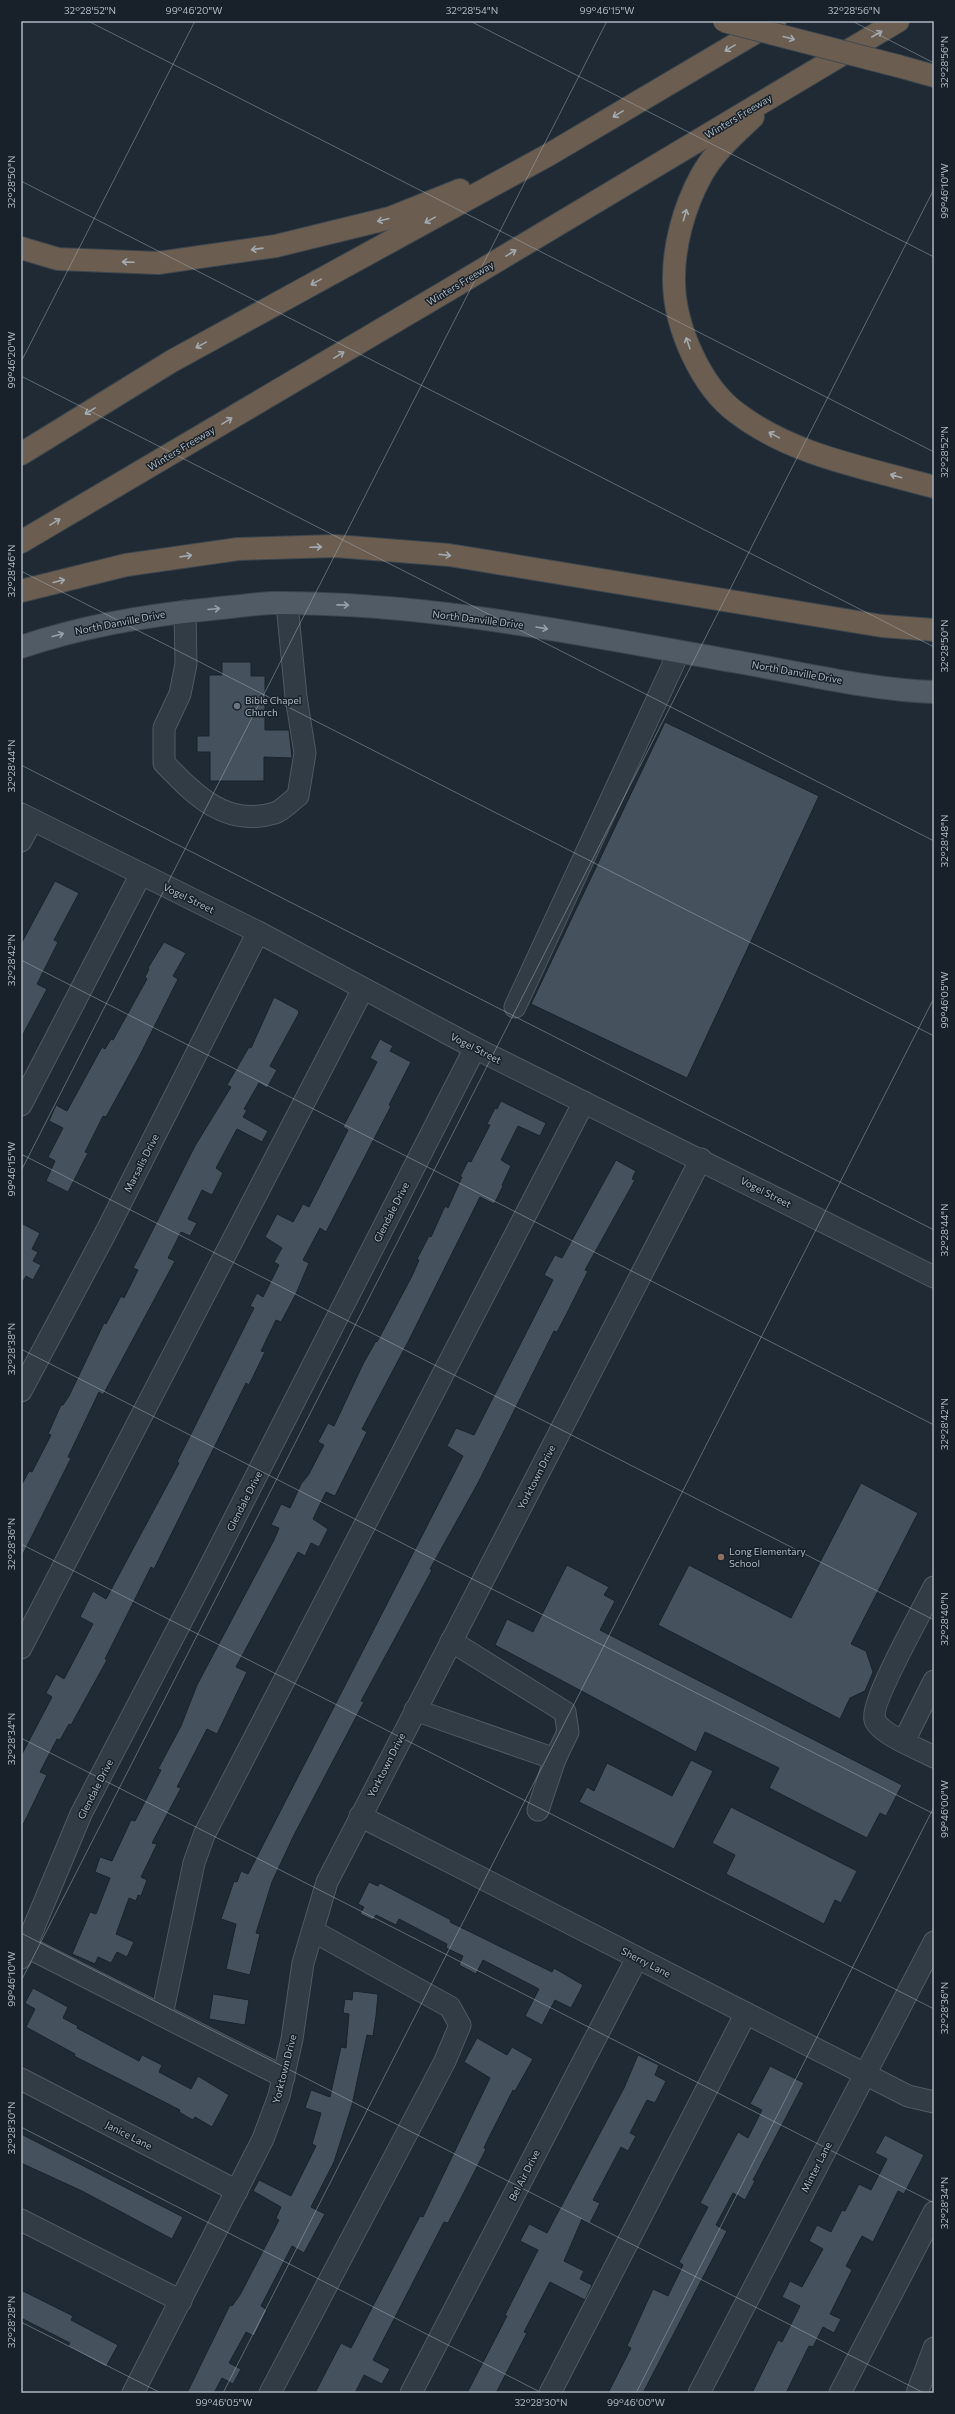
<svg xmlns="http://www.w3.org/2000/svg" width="955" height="2414" font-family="Commissioner,sans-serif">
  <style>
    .building { fill: #45525e; stroke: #1a232b }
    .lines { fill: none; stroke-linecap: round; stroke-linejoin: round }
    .minor-casing { stroke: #505a63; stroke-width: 23 }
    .major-casing { stroke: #3c454e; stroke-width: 24 }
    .highway-casing { stroke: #3d474f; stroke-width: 24 }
    .minor { stroke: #323c45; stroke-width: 21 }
    .major { stroke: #505b65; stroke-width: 22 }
    .highway { stroke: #6b5d50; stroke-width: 22 }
    .highway-bridge-casing { stroke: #3d474f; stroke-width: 24; stroke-linecap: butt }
    .highway-bridge { stroke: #6b5d50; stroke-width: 22 }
    .oneway { stroke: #a2aab1 }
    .oneway2 { stroke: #95a0ab }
    .ticks { fill: none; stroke: #acb7c2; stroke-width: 1; stroke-opacity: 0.45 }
    .worship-dot { fill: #6b7280; stroke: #182129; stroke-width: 1.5 }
    .education-dot { fill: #8d6e63; stroke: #182129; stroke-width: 1.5 }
    .labels { text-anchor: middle; stroke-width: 3; stroke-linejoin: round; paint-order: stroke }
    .street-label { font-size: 10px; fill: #acb7c2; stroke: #182129 }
    .poi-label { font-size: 10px; fill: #acb7c2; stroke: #182129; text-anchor: start }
    .neatline { fill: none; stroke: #acb7c2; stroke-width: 1.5 }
    .ticks-label { font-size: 10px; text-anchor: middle; fill: #acb7c2 }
  </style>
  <rect width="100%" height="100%" fill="#1f2a34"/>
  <g class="building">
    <path d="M222,662H251V676H265V730H289L292,758L264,757V781H210V752H197V736H209V675H222Z"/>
    <path d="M665,722L819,796L687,1078L531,1004Z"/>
    <path d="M55,881L79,893L54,940L58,942L37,984L47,989L21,1038V944Z"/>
    <path d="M164,942L186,953L173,976L178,979L140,1055L106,1117L103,1116L85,1152L88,1153L68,1192L46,1181L55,1161L48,1157L63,1128L49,1121L56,1105L67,1111L102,1047L105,1049L111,1039L113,1040L147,979L145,977L149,969L148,968Z"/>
    <path d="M274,997L298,1010L299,1013L270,1066L277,1070L267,1088L259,1083L244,1109L247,1110L243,1117L268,1131L262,1142L237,1129L216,1168L223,1173L212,1195L202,1190L188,1219L197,1223L190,1236L181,1232L168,1258L175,1261L103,1395L99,1392L68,1457L71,1458L21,1558V1486L29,1471L32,1472L51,1435L48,1434L61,1405H63L69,1396L104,1323L106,1324L121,1296L124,1298L138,1270L133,1268L140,1255L195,1146L231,1087L227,1085L249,1047L251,1048Z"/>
    <path d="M380,1039L393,1046L390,1051L411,1062L389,1105L391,1106L326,1232L320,1228L303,1260L309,1263L296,1294L281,1322L276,1320L261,1351L265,1352L249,1385L246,1383L154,1569L151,1567L105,1659L107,1660L71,1725L69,1724L60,1740L57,1739L40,1772L47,1775L21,1829V1756L52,1697L46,1693L56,1674L64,1679L93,1624L80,1617L93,1591L106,1599L179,1463L177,1462L254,1308L250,1306L257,1293L263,1297L279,1265L274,1262L282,1248L265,1237L277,1214L293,1222L303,1204L309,1207L348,1130L343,1127L377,1062L370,1058Z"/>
    <path d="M501,1101L546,1123L540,1136L518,1126L501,1160L511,1166L502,1185L503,1186L494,1204L480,1197L409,1340L362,1429L367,1432L335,1496L326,1492L313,1519L328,1529L319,1547L311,1543L305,1556L298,1552L236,1667L247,1672L217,1734L207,1729L177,1787L181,1788L152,1843L157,1844L141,1877L147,1880L141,1896L138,1895L136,1901L129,1898L116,1934L134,1942L127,1957L117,1952L111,1963L98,1957L95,1964L72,1954L90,1912L96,1914L110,1878L95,1872L100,1857L112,1861L131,1820L135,1821L161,1770L158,1769L181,1726L197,1685L274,1540L279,1528L271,1525L281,1504L290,1508L301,1484L309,1474L324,1445L318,1442L328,1423L334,1426L363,1364L376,1341L377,1342L412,1276L419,1260L417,1259L429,1236L431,1237L445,1206L448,1208L462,1177H460L468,1161L471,1162L490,1125L487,1124L495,1108L497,1109Z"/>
    <path d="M616,1160L636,1171L632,1179L635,1180L585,1270L588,1271L566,1315L557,1332L554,1331L478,1483L430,1569L432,1570L361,1701L364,1702L294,1835L272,1882L256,1933L260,1934L250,1975L226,1969L236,1924L221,1919L234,1881L237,1882L241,1871L248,1874L463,1456L447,1446L456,1428L474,1435L553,1280L544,1275L555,1255L562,1258Z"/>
    <path d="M21,1223L40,1233L32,1249L38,1252L33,1261L41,1265L33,1280L26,1276L21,1285Z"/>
    <path d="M861,1483L918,1513L851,1644L866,1651L873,1672L865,1691L850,1698L840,1719L658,1625L689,1565L791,1618Z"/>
    <path d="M567,1565L609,1587L604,1595L615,1601L600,1630L902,1785L886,1816L880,1813L867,1838L769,1788L779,1768L705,1732L696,1752L495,1645L507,1619L533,1632Z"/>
    <path d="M691,1760L713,1771L674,1849L579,1802L587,1787L594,1791L607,1763L672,1796Z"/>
    <path d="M731,1807L857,1871L841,1903L835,1900L824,1924L726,1874L735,1855L712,1843Z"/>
    <path d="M369,1882L378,1886L380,1883L451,1920L450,1922L552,1972L554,1968L583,1985L571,2008L555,2000L542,2025L525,2016L539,1989L483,1960L476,1974L459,1965L463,1956L446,1948L447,1944L399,1919L396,1925L376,1915L373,1920L360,1914L364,1907L358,1904Z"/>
    <path d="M33,1988L68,2007L63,2018L78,2026L77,2028L139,2061L142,2055L162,2065L159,2072L191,2089L198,2076L229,2095L212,2127L195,2117L193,2120L179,2112L180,2110L74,2056L75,2054L26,2027L35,2009L25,2003Z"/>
    <path d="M353,1991L378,1994L376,2016L373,2036L367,2035L352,2105L334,2162L311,2207L325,2214L304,2253L292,2246L261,2306L267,2310L254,2336L246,2332L229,2363L241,2369L233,2384L222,2378L214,2393H187L230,2305L232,2306L240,2295L279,2220L276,2218L281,2207L253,2191L259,2180L291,2196L316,2146L312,2144L321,2113L305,2108L311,2090L330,2097L341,2047L346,2048L349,2014L343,2013L345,1999L352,2000Z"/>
    <path d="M213,1994L249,2000L245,2025L209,2019Z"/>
    <path d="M477,2038L507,2055L512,2047L533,2059L515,2091L513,2090L488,2139L484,2148L486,2149L477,2167L448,2223L444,2222L373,2360L390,2369L382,2384L364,2375L355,2393H315L341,2343L351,2348L420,2216L423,2217L490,2078L464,2062Z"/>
    <path d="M638,2055L659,2065L655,2075L666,2081L655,2103L647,2100L630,2133L636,2136L628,2151L621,2147L593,2200L600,2203L590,2223L582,2219L564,2261L584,2271L580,2279L592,2285L585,2300L550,2282L524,2332L527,2333L496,2393H467L507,2316L505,2315L538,2250L520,2241L529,2224L547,2233L624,2088Z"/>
    <path d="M770,2066L804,2083L753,2180L755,2181L745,2200L733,2193L716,2225L727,2231L643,2393H608L631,2348L627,2346L653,2289L668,2296L683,2265L679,2262L708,2207L700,2203L738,2132L748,2138L762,2110L750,2104Z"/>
    <path d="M21,2134L183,2217L172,2239L82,2191L21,2163Z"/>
    <path d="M885,2135L924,2155L904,2194L898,2191L873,2242L862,2236L846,2266L852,2270L830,2314L841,2319L834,2333L823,2327L813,2347L809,2346L786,2393H752L778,2340L782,2342L800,2306L782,2297L790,2281L802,2287L823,2249L809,2241L817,2225L831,2232L842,2210L845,2211L859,2184L871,2190L887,2159L875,2153Z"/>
    <path d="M21,2290L73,2316L71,2320L118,2345L106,2367L68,2346L70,2343L21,2318Z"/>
  </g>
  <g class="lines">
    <g class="minor-casing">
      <g id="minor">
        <path d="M185,611L186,664L180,694L164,728V763C195,795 226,828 275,813C283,810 291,801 298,796L305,753L296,697L287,604"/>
        <path d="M21,814L258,932L475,1048L934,1277"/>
        <path d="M21,841L32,820"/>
        <path d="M515,1007L679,652"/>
        <path d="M21,1105L141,874"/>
        <path d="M21,1391L105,1234L258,932"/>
        <path d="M934,1587C924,1607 869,1704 875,1720C880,1734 921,1750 934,1757"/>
        <path d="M21,1648L363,989"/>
        <path d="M415,1710L555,1759L568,1732L565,1712L451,1641"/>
        <path d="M904,1741L934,1681"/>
        <path d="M538,1810L555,1759"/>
        <path d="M360,1816L908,2096L934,2102"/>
        <path d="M21,1944L284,2077"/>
        <path d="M21,1958L81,1814L204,1578L475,1048"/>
        <path d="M162,2015L194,1863L204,1835L584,1102"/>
        <path d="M21,2079L237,2191"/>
        <path d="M21,2220L181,2301"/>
        <path d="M133,2393L263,2139L279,2096L292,2039L303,1963L327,1882L701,1159"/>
        <path d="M270,2393L445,2061L460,2025L450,2007L313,1931"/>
        <path d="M411,2393L637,1958"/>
        <path d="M550,2393L746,2013"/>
        <path d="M699,2393L934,1942"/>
        <path d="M840,2393L934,2212"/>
        <path d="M917,2393L934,2348"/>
      </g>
    </g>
    <g class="major-casing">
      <path id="major" d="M21,647C83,626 147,615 212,609C232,607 252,604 272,603C427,602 580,634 732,661C797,672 869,690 934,692"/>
    </g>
    <g class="highway-casing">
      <g id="highway">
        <path d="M898,66L934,76"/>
        <path d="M753,117C734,135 714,152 701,176C684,207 673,247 674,283C675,327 701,387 737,413C793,456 868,468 934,487"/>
        <path d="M21,248L58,259L158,263L276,246L390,218L460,190"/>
        <path d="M21,454L172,361L550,154L775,21"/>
        <path d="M21,542L450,289L898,21"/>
        <path d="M21,591L126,565L238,549L335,546L449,555L882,626L934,630"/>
      </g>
    </g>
    <use href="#minor" class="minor"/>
    <use href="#major" class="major"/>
    <use href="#highway" class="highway"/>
    <g class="highway-bridge-casing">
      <path id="highway-bridge" d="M724,21L898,66"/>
    </g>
    <use href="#highway-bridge" class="highway-bridge"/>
  </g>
  <defs><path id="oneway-shaft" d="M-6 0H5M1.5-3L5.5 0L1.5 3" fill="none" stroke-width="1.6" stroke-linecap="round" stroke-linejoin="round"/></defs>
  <g class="oneway">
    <use href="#oneway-shaft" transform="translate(877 34) rotate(-30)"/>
    <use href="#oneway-shaft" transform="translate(789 38) rotate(15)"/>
    <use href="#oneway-shaft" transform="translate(730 48) rotate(149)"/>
    <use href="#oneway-shaft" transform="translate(618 114) rotate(149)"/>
    <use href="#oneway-shaft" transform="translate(685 215) rotate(-74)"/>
    <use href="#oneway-shaft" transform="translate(383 220) rotate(166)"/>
    <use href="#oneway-shaft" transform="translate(430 220) rotate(151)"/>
    <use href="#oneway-shaft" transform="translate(257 249) rotate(172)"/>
    <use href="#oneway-shaft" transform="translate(511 253) rotate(-31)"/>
    <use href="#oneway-shaft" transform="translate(128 262) rotate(-178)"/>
    <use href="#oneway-shaft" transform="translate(316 282) rotate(151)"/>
    <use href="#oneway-shaft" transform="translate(688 343) rotate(-109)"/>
    <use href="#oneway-shaft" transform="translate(201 345) rotate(151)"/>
    <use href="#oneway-shaft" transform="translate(339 355) rotate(-31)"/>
    <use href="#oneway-shaft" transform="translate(90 411) rotate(148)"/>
    <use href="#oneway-shaft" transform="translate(227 421) rotate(-31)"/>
    <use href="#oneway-shaft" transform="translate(774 435) rotate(-151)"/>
    <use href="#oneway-shaft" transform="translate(896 476) rotate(-164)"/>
    <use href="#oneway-shaft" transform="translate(55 522) rotate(-31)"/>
    <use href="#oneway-shaft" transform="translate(316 547) rotate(-2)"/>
    <use href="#oneway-shaft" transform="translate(445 555) rotate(6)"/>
    <use href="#oneway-shaft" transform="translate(186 556) rotate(-8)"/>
    <use href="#oneway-shaft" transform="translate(59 581) rotate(-14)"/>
  </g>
  <g class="oneway2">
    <use href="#oneway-shaft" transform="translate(343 605) rotate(1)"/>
    <use href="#oneway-shaft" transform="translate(214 609) rotate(-5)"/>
    <use href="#oneway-shaft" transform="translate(542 628) rotate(10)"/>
    <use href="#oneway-shaft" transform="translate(58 635) rotate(-15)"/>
  </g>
  <path class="ticks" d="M88,21L934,452M470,21L934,257M852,21L934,63M21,181L934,647M21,362L195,21M21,376L934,841M21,571L934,1036M21,765L934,1230M21,960L934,1425M21,1154L934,1620M21,1171L607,21M21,1349L934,1814M21,1544L934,2009M21,1738L934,2203M21,1933L924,2393M21,1981L934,189M21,2127L542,2393M21,2322L161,2393M223,2393L934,998M636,2393L934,1807"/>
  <circle class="worship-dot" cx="237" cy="706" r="4"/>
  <circle class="education-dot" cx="721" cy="1557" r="4"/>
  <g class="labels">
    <g class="street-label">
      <text transform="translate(738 116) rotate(-31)" y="4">Winters Freeway</text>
      <text transform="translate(460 283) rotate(-31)" y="4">Winters Freeway</text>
      <text transform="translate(181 448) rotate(-31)" y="4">Winters Freeway</text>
      <text transform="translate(478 619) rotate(7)" y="4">North Danville Drive</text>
      <text transform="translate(120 622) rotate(-11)" y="4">North Danville Drive</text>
      <text transform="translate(797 672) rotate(10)" y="4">North Danville Drive</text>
      <text transform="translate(189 898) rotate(26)" y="4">Vogel Street</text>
      <text transform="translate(476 1048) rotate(27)" y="4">Vogel Street</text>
      <text transform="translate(141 1163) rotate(-63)" y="4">Marsalis Drive</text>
      <text transform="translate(766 1192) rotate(27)" y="4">Vogel Street</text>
      <text transform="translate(391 1212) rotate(-63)" y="4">Glendale Drive</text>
      <text transform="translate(536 1477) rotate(-63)" y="4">Yorktown Drive</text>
      <text transform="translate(244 1501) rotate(-63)" y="4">Glendale Drive</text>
      <text transform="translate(386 1765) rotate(-63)" y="4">Yorktown Drive</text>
      <text transform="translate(95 1789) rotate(-63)" y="4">Glendale Drive</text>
      <text transform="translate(646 1962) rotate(27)" y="4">Sherry Lane</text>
      <text transform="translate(284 2069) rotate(-76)" y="4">Yorktown Drive</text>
      <text transform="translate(129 2135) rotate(27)" y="4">Janice Lane</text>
      <text transform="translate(816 2167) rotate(-63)" y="4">Minter Lane</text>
      <text transform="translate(524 2175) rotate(-63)" y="4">Bel Air Drive</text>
    </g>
    <g class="poi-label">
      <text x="245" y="704">Bible Chapel<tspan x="245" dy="12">Church</tspan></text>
      <text x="729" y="1555">Long Elementary<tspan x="729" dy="12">School</tspan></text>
    </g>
  </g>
  <rect width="955" height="2414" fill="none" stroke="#182129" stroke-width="44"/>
  <rect x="22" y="22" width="911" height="2370" class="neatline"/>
  <g class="ticks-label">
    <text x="90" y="14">32°28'52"N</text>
    <text x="194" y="14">99°46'20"W</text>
    <text x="472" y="14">32°28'54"N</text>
    <text x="607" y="14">99°46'15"W</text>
    <text x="854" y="14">32°28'56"N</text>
    <text transform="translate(944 62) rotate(-90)" y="4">32°28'56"N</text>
    <text transform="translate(11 182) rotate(-90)" y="4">32°28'50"N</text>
    <text transform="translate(944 191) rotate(-90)" y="4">99°46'10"W</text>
    <text transform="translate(11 360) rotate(-90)" y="4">99°46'20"W</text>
    <text transform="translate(944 452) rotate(-90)" y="4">32°28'52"N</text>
    <text transform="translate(11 571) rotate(-90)" y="4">32°28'46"N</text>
    <text transform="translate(944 646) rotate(-90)" y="4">32°28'50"N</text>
    <text transform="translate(11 766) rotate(-90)" y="4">32°28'44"N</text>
    <text transform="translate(944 841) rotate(-90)" y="4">32°28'48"N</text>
    <text transform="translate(11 960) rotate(-90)" y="4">32°28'42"N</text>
    <text transform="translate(944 1000) rotate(-90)" y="4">99°46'05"W</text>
    <text transform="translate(11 1169) rotate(-90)" y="4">99°46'15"W</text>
    <text transform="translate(944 1230) rotate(-90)" y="4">32°28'44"N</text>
    <text transform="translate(11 1349) rotate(-90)" y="4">32°28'38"N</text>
    <text transform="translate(944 1424) rotate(-90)" y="4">32°28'42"N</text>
    <text transform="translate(11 1544) rotate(-90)" y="4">32°28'36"N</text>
    <text transform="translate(944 1619) rotate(-90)" y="4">32°28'40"N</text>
    <text transform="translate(11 1739) rotate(-90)" y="4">32°28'34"N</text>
    <text transform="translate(944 1809) rotate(-90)" y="4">99°46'00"W</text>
    <text transform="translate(11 1979) rotate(-90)" y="4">99°46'10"W</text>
    <text transform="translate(944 2008) rotate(-90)" y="4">32°28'36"N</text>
    <text transform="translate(11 2128) rotate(-90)" y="4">32°28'30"N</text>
    <text transform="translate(944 2203) rotate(-90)" y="4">32°28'34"N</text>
    <text transform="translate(11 2322) rotate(-90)" y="4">32°28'28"N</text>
    <text x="224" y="2406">99°46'05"W</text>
    <text x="541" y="2406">32°28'30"N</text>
    <text x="636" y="2406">99°46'00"W</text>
  </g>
</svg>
